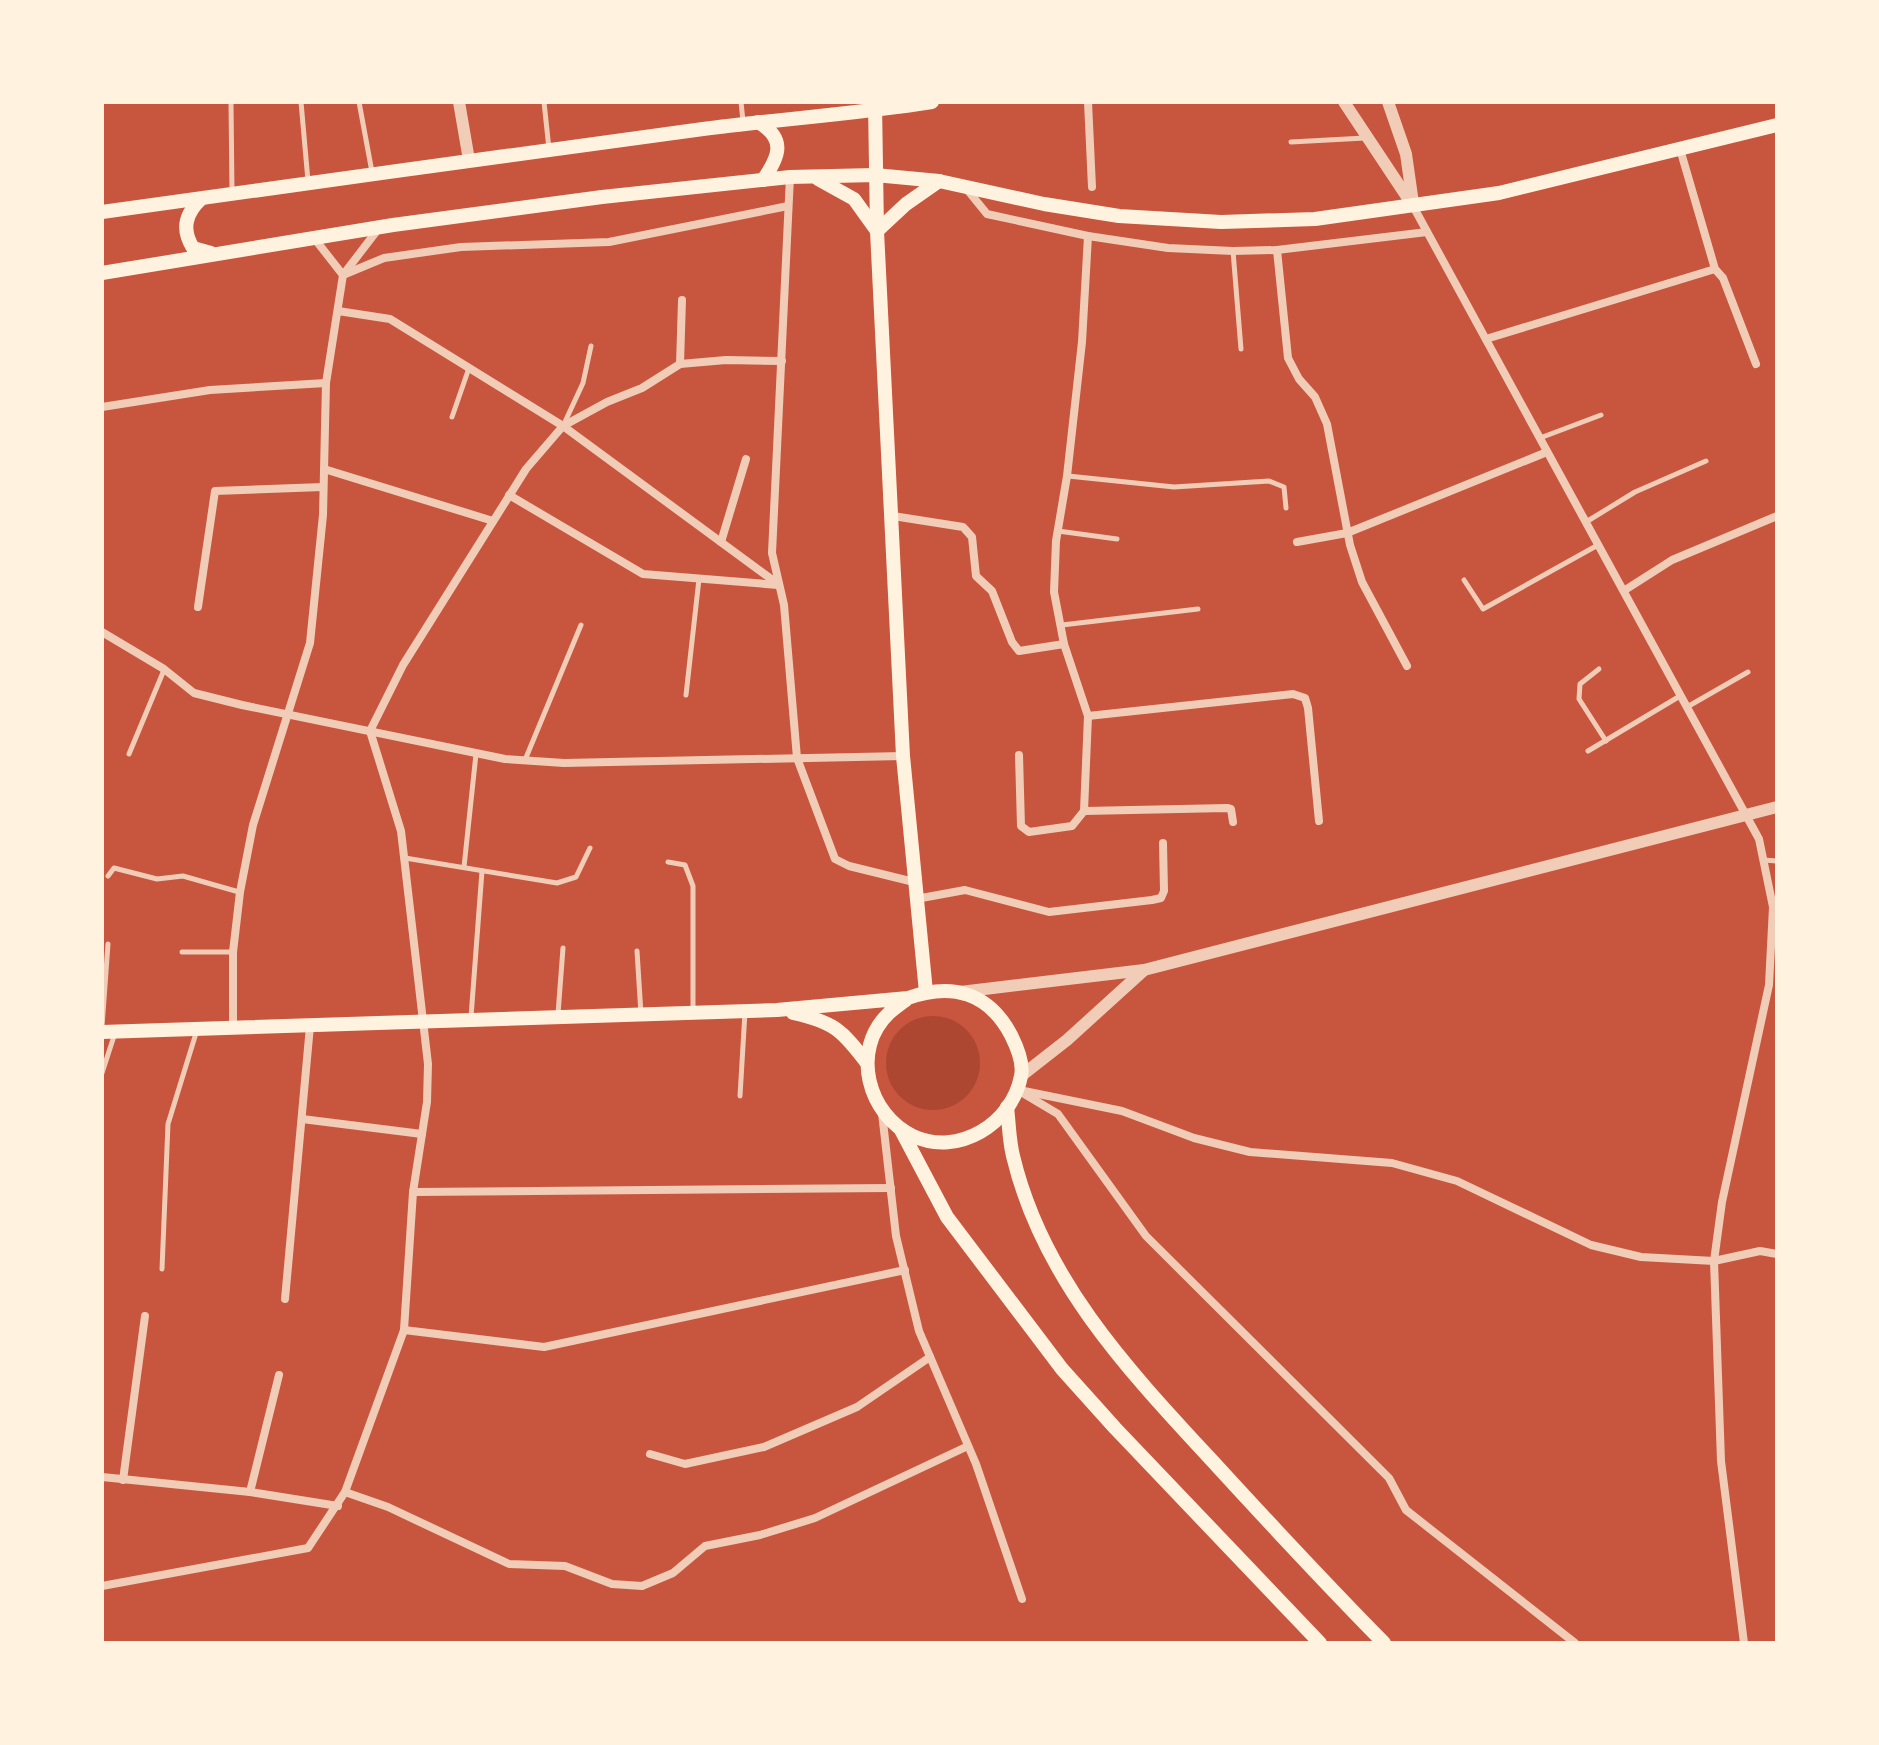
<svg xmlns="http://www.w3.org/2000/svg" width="1879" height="1745" font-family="Ubuntu,sans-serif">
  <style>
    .green { fill: #ae4732 }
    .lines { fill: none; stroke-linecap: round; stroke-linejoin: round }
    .service { stroke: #f1ccb7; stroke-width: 5 }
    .minor { stroke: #f1ccb7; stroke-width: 8 }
    .tertiary { stroke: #f1ccb7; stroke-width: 12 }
    .secondary { stroke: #fff3e0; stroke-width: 14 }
  </style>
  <rect width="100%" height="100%" fill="#c8553d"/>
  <circle class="green" cx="933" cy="1063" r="47"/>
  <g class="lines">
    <g class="service">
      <path d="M231,102L232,193"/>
      <path d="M301,102L308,181"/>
      <path d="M359,102L372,172"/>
      <path d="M544,102L549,149"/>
      <path d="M741,102L743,121"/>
      <path d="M1291,142L1365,138"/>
      <path d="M1233,251L1241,349"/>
      <path d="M452,417L469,368"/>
      <path d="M564,424L583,383L591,346"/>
      <path d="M1540,438L1601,415"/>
      <path d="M1068,476L1174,487L1269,481L1284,487L1286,508"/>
      <path d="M1586,522L1635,492L1706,461"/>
      <path d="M1058,531L1117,539"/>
      <path d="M1464,580L1483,609L1598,545"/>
      <path d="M1062,625L1198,609"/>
      <path d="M1599,669L1580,684L1579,699L1606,741"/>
      <path d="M686,695L699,579"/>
      <path d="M1687,707L1748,672"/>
      <path d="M1588,751L1680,696"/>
      <path d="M129,754L164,670"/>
      <path d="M525,760L581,625"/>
      <path d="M405,858L557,883L576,877L590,848"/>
      <path d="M1763,860L1777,861"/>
      <path d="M668,862L685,865L693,886V1013"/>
      <path d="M464,867L476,754"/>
      <path d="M108,876L114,868L157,879L183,876L239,892"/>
      <path d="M637,951L641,1014"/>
      <path d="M182,952H232"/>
      <path d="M558,1014L563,948"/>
      <path d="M471,1017L482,871"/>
      <path d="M102,1027L108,944"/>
      <path d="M102,1073L115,1033"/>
      <path d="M740,1096L745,1012"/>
      <path d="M162,1269L168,1124L197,1030"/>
    </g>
    <g class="minor">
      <path d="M1088,102L1092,187"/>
      <path d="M1680,149L1715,269L1723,278L1756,364"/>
      <path d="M790,177L772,553L784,605L797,758L835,859L849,866L914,882"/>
      <path d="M965,187L987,214L1088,236L1168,248L1233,251L1277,250L1427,232"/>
      <path d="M1413,206L1759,839L1773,907L1769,985L1722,1202L1714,1261L1721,1461L1744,1643"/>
      <path d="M314,238L343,275L379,228"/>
      <path d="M1277,250L1288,358L1299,379L1315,397L1327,424L1350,545L1362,582L1407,666"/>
      <path d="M338,311L390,319L563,426L778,584"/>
      <path d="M1486,339L1715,269"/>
      <path d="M680,364L682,300"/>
      <path d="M102,407L210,390L326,383"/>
      <path d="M324,469L493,521"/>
      <path d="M509,495L643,574L778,585"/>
      <path d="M893,516L963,527L972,537L976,576L992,591L1012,642L1019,651L1064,644"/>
      <path d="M721,542L746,459"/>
      <path d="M1297,542L1347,533L1547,452"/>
      <path d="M1625,590L1672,560L1777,516"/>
      <path d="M198,607L215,491L323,487"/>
      <path d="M102,632L164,669L194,693L242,705L505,759L564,763L903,756"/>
      <path d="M1088,716L1293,694L1305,698L1308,708L1319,821"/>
      <path d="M1019,755L1021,826L1029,832L1072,826L1084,811L1088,716L1064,644L1054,592L1056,541L1067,476L1082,342L1088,236"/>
      <path d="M1084,811L1227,808L1231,809L1233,822"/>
      <path d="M916,899L965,890L1049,912L1152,900L1161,898L1164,891L1163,843"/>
      <path d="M233,1028V952L240,892L253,825L310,643L323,515L326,383L343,275L384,258L461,247L609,242L788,206"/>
      <path d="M1016,1089L1058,1114L1146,1236L1389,1478L1406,1510L1575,1643"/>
      <path d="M1024,1091L1122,1111L1194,1138L1250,1152L1392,1163L1457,1181L1591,1245L1641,1257L1714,1261L1760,1251L1777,1254"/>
      <path d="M882,1113L896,1236L919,1331L976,1464L1022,1599"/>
      <path d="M302,1119L422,1134"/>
      <path d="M413,1192L891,1188"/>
      <path d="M285,1299L310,1026"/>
      <path d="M404,1330L544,1347L905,1270"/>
      <path d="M650,1454L685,1464L764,1447L857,1407L930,1357"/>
      <path d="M102,1477L250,1492L338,1506"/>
      <path d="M123,1480L145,1316"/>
      <path d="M250,1492L279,1375"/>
      <path d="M345,1492L388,1507L509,1564L565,1566L612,1584L642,1586L673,1573L705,1546L760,1535L815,1518L968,1446"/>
      <path d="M102,1586L308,1548L345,1492L404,1330L413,1192L427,1102L428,1064L401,831L370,731L403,665L526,469L563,426L607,402L642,388L680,364L726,360L782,361"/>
    </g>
    <g class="tertiary">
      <path d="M459,102L469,160"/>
      <path d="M1344,102L1413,206"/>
      <path d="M1388,102L1406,154L1413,203"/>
      <path d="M960,992L1144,970L1777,807"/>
      <path d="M1021,1076L1067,1040L1143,971"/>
    </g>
    <g class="secondary">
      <path d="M875,102L877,231L903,756L926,992"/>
      <path d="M758,122C787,139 779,157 763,180"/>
      <path d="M818,179L854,199L877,231L906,204L939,181"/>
      <path d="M201,199C186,213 181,229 193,248L211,253"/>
      <path d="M102,212C302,184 503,156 703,129C779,119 856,114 932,102"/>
      <path d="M102,273L393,225L602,197L790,177L875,175L939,181L1044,204L1119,216L1221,222L1315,219L1499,193L1777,125"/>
      <path d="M793,1013C834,1022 842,1030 867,1063"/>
      <path d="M102,1032L777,1010L908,998C952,982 989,993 1011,1035C1017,1047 1024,1063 1021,1076C1012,1124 958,1157 913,1136C868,1115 850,1050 889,1013C894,1008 902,1003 908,998"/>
      <path d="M1007,1107C1009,1123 1009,1140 1013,1156C1043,1282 1132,1374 1217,1466C1272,1526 1327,1585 1384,1643"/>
      <path d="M901,1130L947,1217L1062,1369L1115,1428L1320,1643"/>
    </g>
  </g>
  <rect width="1879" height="1745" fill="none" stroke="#fff3e0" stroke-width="208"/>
</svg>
